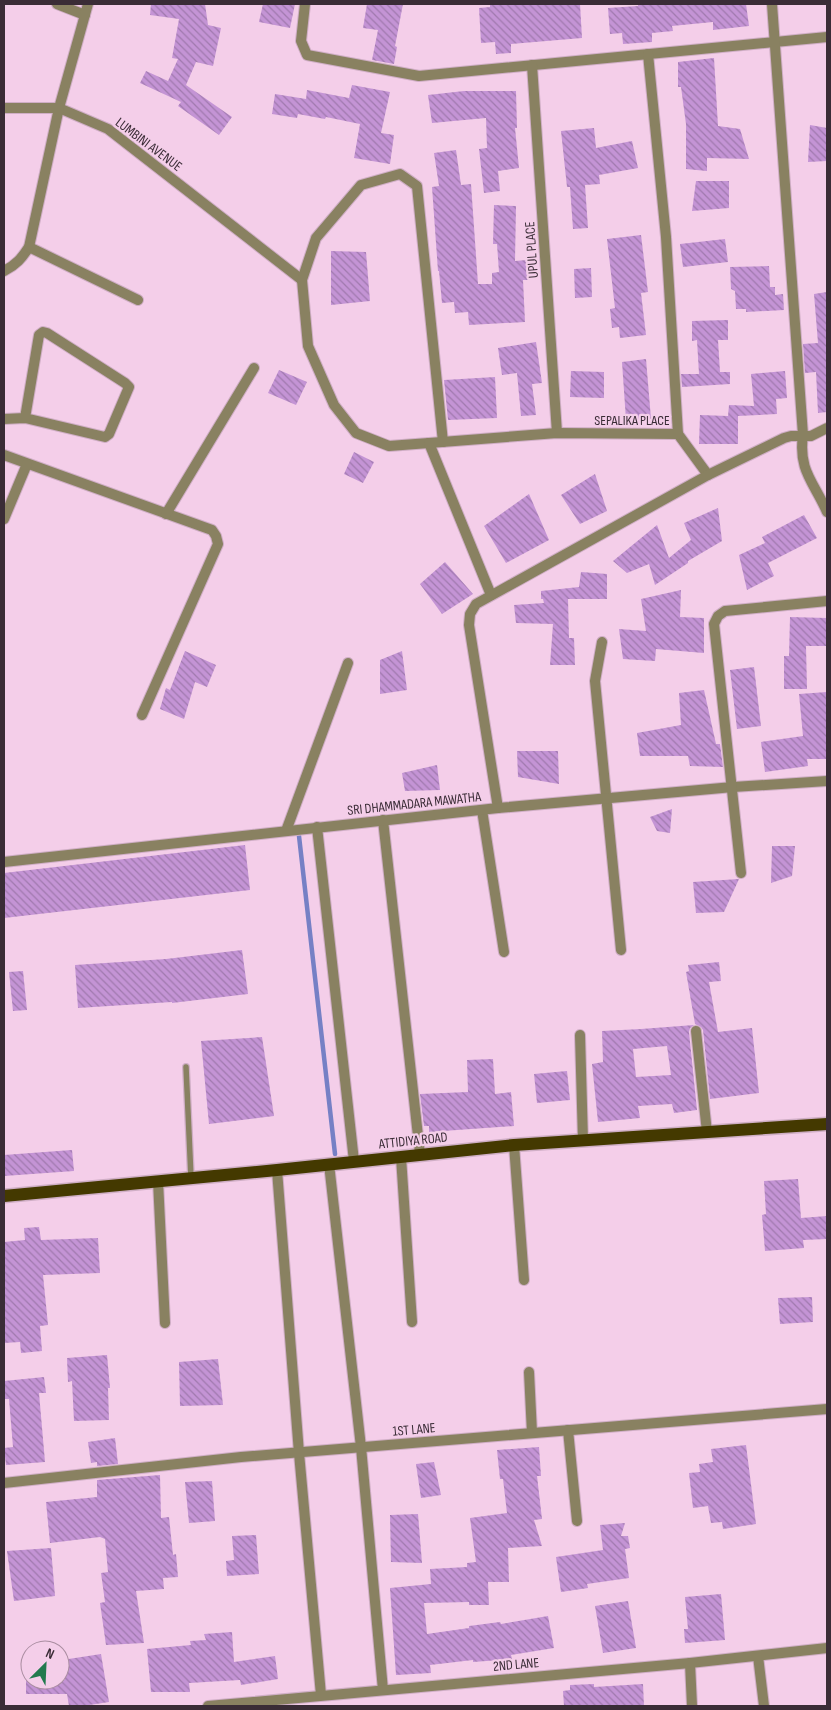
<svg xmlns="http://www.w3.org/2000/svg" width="831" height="1710" font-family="'Sofia Sans Condensed',sans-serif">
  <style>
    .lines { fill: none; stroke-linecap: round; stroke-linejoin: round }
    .stream { stroke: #7680c5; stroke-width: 4.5 }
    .building { fill: url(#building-back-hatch); fill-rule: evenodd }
    .lane-casing { stroke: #cfaec5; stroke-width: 8 }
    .street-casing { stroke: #cfaec5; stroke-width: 12 }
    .primary-casing { stroke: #cfaec5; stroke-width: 15 }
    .lane { stroke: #898161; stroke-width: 5.5 }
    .street { stroke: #898161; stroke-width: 10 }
    .primary { stroke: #443900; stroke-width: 12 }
    .labels { text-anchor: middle; stroke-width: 4.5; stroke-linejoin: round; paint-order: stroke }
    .street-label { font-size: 14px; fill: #3a2c36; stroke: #f4cee9 }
  </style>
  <defs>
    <pattern id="building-back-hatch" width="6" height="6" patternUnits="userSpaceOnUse" patternTransform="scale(1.25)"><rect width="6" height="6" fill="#c494d5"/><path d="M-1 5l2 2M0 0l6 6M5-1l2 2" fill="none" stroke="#a079ae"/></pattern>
  </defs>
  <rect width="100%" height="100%" fill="#f4cee9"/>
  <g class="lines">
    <path class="stream" d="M299,836L335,1154"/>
  </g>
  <g class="building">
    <path d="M151,4H205L208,25L221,28L213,66L196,62L186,85L232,117L219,135L178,106L181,102L140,83L146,71L168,81L178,59L172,58L179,19L150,15Z"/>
    <path d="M263,4H295L290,28L259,22Z"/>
    <path d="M367,4H403L395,46L397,47L394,64L372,60L378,30L363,28Z"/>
    <path d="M490,4H580L582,38L511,44V53L496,54L495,42L481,43L479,8L490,7Z"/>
    <path d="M638,4H746L749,26L713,30V22L672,26L673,31L652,33V42L623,44L622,33L610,34L608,8L638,6Z"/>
    <path d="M714,58L718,126L740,129L749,159L707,158V171L686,169V124L681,87H678V62Z"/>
    <path d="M352,85L390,92L381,133L394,135L390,164L354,158L360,124L326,117L325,119L298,114L297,118L272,114L275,94L306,99L307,90L349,98Z"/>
    <path d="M464,91H516L517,128H515L519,168L498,171L500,191L484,193L479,149L487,148L486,118L432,123L428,95Z"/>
    <path d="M810,125L827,128V161L808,162Z"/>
    <path d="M594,128L596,148L632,141L638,168L599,175L600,184L585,185L588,228L573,229L570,187H567L561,131Z"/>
    <path d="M456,150L461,185L471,184L478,284H492V273L499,272L497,244H493L494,205L516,206L515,261L527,260L528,280H523L525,322L469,325L468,312L455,313L454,302L442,303L439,271H438L432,187L439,186L434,153Z"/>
    <path d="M696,181H729V208L692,211Z"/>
    <path d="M641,235L648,292L641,293L646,335L620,338L619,327L612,328L610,309L615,308L607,239Z"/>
    <path d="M725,239L728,262L683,267L680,244Z"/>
    <path d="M331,251L366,252L370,301L331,305Z"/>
    <path d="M769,266L770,287H775V295L783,294L784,310L746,312V309H736L735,291L731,289L730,267Z"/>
    <path d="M591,268L592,297L575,298L574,269Z"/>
    <path d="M827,292V412L818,413L816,372L805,373L803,344L818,343L814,294Z"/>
    <path d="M728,320V340H718L720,372H730V384L682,387L681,374H699L697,340L692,341V321Z"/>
    <path d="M536,342L542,383L532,384L536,415L521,416L517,373L502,375L498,348Z"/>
    <path d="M646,359L651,419L626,420L622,362Z"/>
    <path d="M279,370L307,382L296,405L268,393Z"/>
    <path d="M571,371L604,372V398L570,397Z"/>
    <path d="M785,371L787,398L776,399L777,414L738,416V444H699L700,415L728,416L729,405L754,406L751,374Z"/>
    <path d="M495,377L497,418L448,420L444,380Z"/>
    <path d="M354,452L374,462L363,483L344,474Z"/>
    <path d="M595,474L607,511L580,524L561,495Z"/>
    <path d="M529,494L549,540L506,563L484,526Z"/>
    <path d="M718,508L722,541L688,561V563L655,585L649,564L627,573L613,561L657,525L669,558L691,540L684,523Z"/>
    <path d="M804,515L817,538L768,563L774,576L747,590L739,555L765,543L762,537Z"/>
    <path d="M445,562L473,594L442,614L420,584Z"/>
    <path d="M581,572L607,574V599H568L569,638H574L575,665H550L553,624L516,623L514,605L544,603L543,599H541V591L579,587Z"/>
    <path d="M681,590L680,617L704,618V653L656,649L655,661L623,659L619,629L646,631L641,599Z"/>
    <path d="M790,617L827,618V646H806L807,689H784V656H789Z"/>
    <path d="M185,651L216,665L207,687L195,682L184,719L160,709L166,688L170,690Z"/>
    <path d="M402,651L407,690L380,694V660Z"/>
    <path d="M754,667L761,726L737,729L730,670Z"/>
    <path d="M704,690L716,744H720L723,767L690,766L688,756H640L637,733L681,725L679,693Z"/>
    <path d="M827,692V759H807L808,766L765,772L761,742L803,736L799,694Z"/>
    <path d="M517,751H558L559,784L518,777Z"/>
    <path d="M437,765L440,790L405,791L402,773Z"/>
    <path d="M672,809L670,833L657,831L650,817Z"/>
    <path d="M245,845L250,890L4,918V873Z"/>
    <path d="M772,846H795L792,876L771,883Z"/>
    <path d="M739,879L724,912L696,913L693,882Z"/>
    <path d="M242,950L248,994L172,1003V1002L78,1008L75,965L166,959Z"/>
    <path d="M719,962L721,981L709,982L718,1032L752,1028L759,1093L710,1099L703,1030L701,1027L695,1024L686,972L689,971L688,965Z"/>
    <path d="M23,971L27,1010L13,1011L9,972Z"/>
    <path d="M694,1025L690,1028L689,1032L697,1110L674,1113L672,1104L638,1106L640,1118L598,1122L592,1064L603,1062L602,1031L641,1029ZM667,1046L671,1075L636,1077L633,1049Z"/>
    <path d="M262,1037L274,1116L209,1124L201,1041Z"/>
    <path d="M493,1059L495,1094L511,1092L514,1126L429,1132V1126H424L420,1094L468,1092L467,1060Z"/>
    <path d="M567,1071L570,1100L537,1103L534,1074Z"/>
    <path d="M72,1150L74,1171L4,1176V1155Z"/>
    <path d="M798,1179L801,1218L827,1216V1239L803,1240L804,1248L765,1251L762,1215L766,1214L764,1181Z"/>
    <path d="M39,1227L41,1240L98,1238L100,1273L43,1275L48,1325L40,1326L42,1351L21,1353L20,1342L4,1343V1242L25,1240L24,1228Z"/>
    <path d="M812,1297L813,1322L780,1324L778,1298Z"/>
    <path d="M107,1355L110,1388H108L109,1420L74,1421L72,1381L68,1382L67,1358Z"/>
    <path d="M218,1359L223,1405L180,1406L179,1362Z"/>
    <path d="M44,1377L46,1393H39L45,1462L6,1465L4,1448L13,1447L9,1399H4V1381Z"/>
    <path d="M115,1438L118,1464L97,1466V1462L91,1463L88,1442Z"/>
    <path d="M746,1445L756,1524L723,1529L722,1522L711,1523L708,1506L693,1508L689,1473L700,1472L699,1464L713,1462L711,1449Z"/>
    <path d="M539,1447L541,1476H537L542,1519L534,1520L542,1546L508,1548L509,1582H488L489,1605H469V1602L424,1603L427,1634L469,1628V1626L500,1622L501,1624L548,1616L554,1648L511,1655L512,1659L473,1662V1660L430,1665L431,1673L396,1675L390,1588L431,1584L430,1569L467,1567V1563L476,1562L470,1518L507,1513L503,1479H500L497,1450Z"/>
    <path d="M434,1462L441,1495L421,1498L416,1464Z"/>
    <path d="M160,1475L161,1518L169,1517L173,1555L176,1554L178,1577L163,1578L164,1589L136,1591L144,1643L106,1645L100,1603L105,1602L101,1573L108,1572L105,1539L100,1537L50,1543L46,1502L97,1497V1480Z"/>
    <path d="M212,1481L215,1521L189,1523L185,1482Z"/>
    <path d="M418,1514L422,1563L391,1562L390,1515Z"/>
    <path d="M625,1523L621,1536H628L630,1548L625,1549L629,1578L587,1584L588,1588L561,1592L556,1557L603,1550L600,1525Z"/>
    <path d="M256,1535L259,1574L227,1576L226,1561L234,1560L232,1536Z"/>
    <path d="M51,1548L55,1596L14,1601L7,1551Z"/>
    <path d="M721,1594L725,1640L685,1643L684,1629H688L685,1597Z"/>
    <path d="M628,1601L636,1648L603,1653L595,1606Z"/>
    <path d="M232,1632L234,1662L275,1656L278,1679L241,1685L240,1680L189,1683L190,1692H151L147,1649L191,1645L190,1641L206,1640L204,1634Z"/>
    <path d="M101,1654L109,1702L83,1706H69L67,1694H26V1680H65L62,1660Z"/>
    <path d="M594,1684V1687L643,1684L644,1706H564L563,1691L570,1690V1685Z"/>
  </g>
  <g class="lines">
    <g class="lane-casing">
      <path id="lane" d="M186,1067L191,1178"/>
    </g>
    <g class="street-casing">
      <g id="street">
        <path d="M57,4L85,15"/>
        <path d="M88,4L59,108L108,129L302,280"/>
        <path d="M305,4L301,41L307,55L419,76L827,37"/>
        <path d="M772,4L803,435C798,471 814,482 827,512"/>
        <path d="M532,65L557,433"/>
        <path d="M4,108H59L29,247C22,258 16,265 4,271"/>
        <path d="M29,247L138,300"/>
        <path d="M4,419L25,418L105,437L109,434L129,387L125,383L47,333L43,332L39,335L25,418"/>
        <path d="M678,434L708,475"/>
        <path d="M429,443L389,446L356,433L334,405L308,346L302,280L316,238L361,185L400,174L417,186L443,442"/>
        <path d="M4,455L212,530L216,536L218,544L142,715"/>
        <path d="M166,514L254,368"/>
        <path d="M4,519L27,464"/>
        <path d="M491,595L429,443L557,433L678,434L666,237L648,54"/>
        <path d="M602,642L595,681L621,950"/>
        <path d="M498,808L469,625L470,614L476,604L708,475L784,438L791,436H811L827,428"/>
        <path d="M482,810L504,952"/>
        <path d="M383,820L420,1154"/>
        <path d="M317,827L354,1161"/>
        <path d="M286,831L348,663"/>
        <path d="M4,862L498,808L733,787L827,781"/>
        <path d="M741,873L714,624L718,616L725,611L827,601"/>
        <path d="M696,1031L707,1132"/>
        <path d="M580,1035L583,1141"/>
        <path d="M514,1145L524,1280"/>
        <path d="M401,1157L412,1322"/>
        <path d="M329,1164L361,1447L383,1690"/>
        <path d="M277,1170L299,1453L321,1695"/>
        <path d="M158,1181L165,1323"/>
        <path d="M529,1372L532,1433"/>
        <path d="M568,1430L577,1521"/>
        <path d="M4,1483L241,1457L827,1409"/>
        <path d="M758,1656L764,1706"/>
        <path d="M690,1663L692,1706"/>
        <path d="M208,1706L690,1663L827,1648"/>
      </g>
    </g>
    <g class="primary-casing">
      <path id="primary" d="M4,1196L277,1170L514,1145L827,1124"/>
    </g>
    <use href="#lane" class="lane"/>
    <use href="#street" class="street"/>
    <use href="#primary" class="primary"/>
  </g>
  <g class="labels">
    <g class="street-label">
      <text transform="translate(149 144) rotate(37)" y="5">LUMBINI AVENUE</text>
      <text transform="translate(531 250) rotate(-94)" y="5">UPUL PLACE</text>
      <text x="632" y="425">SEPALIKA PLACE</text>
      <text transform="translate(414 803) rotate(-6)" y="5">SRI DHAMMADARA MAWATHA</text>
      <text transform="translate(413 1140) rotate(-6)" y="5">ATTIDIYA ROAD</text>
      <text transform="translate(414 1429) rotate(-5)" y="5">1ST LANE</text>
      <text transform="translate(516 1664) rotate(-5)" y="5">2ND LANE</text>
    </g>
  </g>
  <rect width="831" height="1710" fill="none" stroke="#3a2c36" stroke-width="10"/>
  <g transform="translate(45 1665) rotate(24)"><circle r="24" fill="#f4cee9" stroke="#aa8da1"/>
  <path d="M0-4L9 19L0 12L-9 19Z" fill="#227a4e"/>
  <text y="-8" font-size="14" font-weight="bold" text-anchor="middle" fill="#3a2c36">N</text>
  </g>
</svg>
